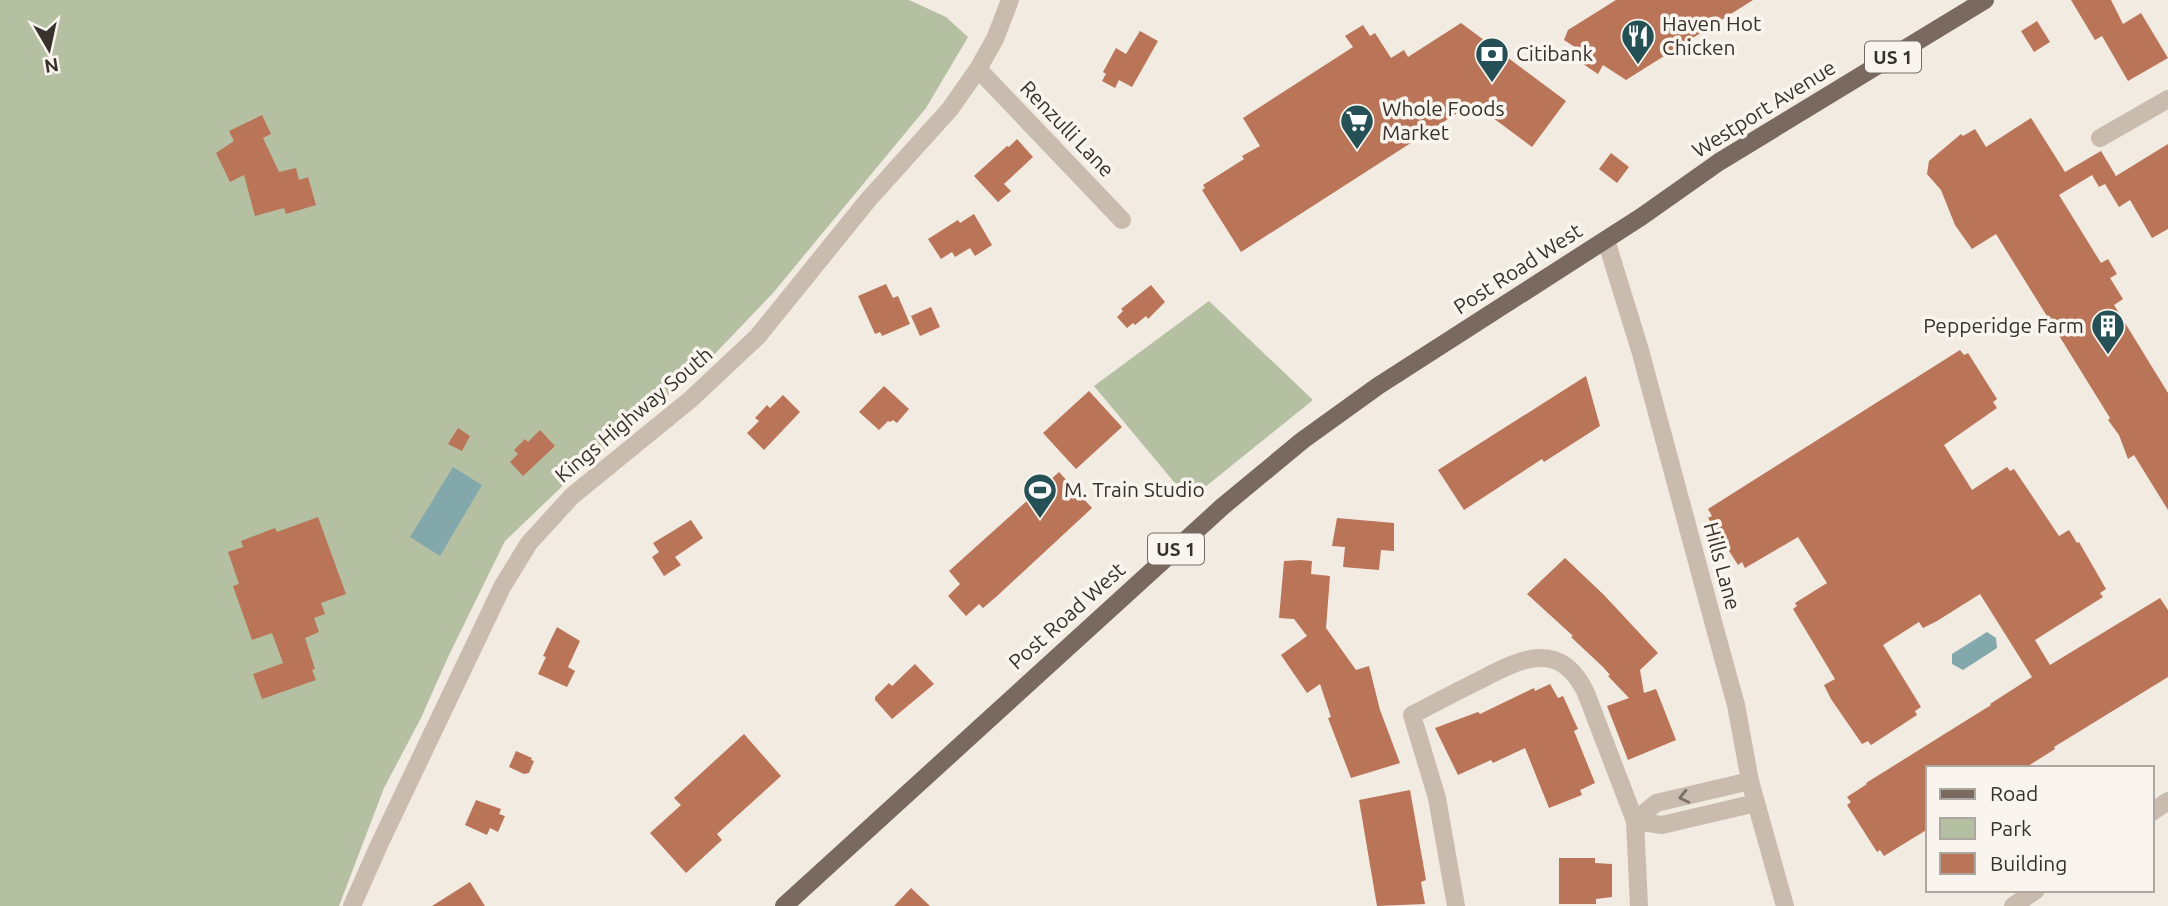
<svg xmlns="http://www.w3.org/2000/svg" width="2168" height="906" font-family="Ubuntu,sans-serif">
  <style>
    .green { fill: #b5c0a3 }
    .water { fill: #83a8ac }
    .building { fill: #ba7457 }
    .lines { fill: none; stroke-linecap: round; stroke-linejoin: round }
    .minor { stroke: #c9bcaf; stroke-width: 18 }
    .major { stroke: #79695f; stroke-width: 18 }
    .oneway { stroke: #797067 }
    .labels { text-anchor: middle; stroke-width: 7; stroke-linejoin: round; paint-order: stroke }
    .shield { fill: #f9f5ee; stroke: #726c66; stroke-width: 2 }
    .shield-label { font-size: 19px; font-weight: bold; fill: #38312c }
    .poi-label { font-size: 21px; fill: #38312c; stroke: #f9f5ee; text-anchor: start }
    .street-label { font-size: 21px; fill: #38312c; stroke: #f9f5ee }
  </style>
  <rect width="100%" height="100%" fill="#f2ebe2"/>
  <g class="green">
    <path d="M0,0H909L946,17L968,37L926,108L773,293L707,362L573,476L505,541L449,655L421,718L384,788L339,906H0Z"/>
    <path d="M1209,301L1313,400L1189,500L1094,386Z"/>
  </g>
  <g class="water">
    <path d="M453,467L482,485L440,556L410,537Z"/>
    <path d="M1987,632L1996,638L1997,648L1963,670L1952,664V654Z"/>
  </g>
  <g class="building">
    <path d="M1616,0H1753L1626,80L1603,65L1598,74L1583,64L1589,56L1564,40L1568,30Z"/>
    <path d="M2071,0H2111L2123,24L2141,13L2168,58L2128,81L2102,36L2095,40Z"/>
    <path d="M2037,21L2050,42L2034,52L2021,31Z"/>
    <path d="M1461,23L1566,101L1532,147L1473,103L1241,252L1202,190L1205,188L1203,185L1233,166L1244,159L1242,156L1260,146L1243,118L1353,47L1345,36L1363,25L1370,36L1375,33L1391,58L1404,50L1408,57Z"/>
    <path d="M1140,31L1158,41L1132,87L1119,80L1115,88L1102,81L1106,74L1103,72L1116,48L1126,54Z"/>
    <path d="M262,115L271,134L263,138L279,172L296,168L299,180L308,177L316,205L286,214L284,208L255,216L244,175L230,182L216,153L234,141L229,131Z"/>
    <path d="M2031,118L2065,172L2101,151L2116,176L2168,144V229L2152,238L2130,200L2119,207L2105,184L2099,187L2092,175L2059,195L2101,263L2108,259L2117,274L2110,278L2123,299L2114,305L2168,393V510L2134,455L2128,459L2119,435L2108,420L2110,418L1996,234L1972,249L1955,225L1941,190L1927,174L1929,161L1961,134L1963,136L1975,129L1986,147Z"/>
    <path d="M1017,139L1033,157L1004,184L1011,191L998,202L974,176L1007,146L1009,147Z"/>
    <path d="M1611,153L1629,167L1617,183L1599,169Z"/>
    <path d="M974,214L992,245L975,256L970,248L955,257L952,252L941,259L928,239L958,220L960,223Z"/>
    <path d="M886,284L893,298L898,296L910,324L882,336L880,332L875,334L858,296Z"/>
    <path d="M1151,285L1165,302L1148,319L1146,316L1135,325L1133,323L1127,328L1117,317L1123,311L1121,309Z"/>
    <path d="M931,307L940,327L920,336L911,316Z"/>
    <path d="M1960,350L1964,355L1968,353L1997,399L1993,402L1997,408L1944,445L1972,490L2007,467L2010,471L2014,469L2059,536L2069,530L2077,543L2079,542L2106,589L2100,593L2103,597L2035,640L2050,665L2160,598L2168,610V677L2054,747L2055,749L2025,768H1928V829L1884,856L1880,850L1877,852L1847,805L1851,802L1847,797L1867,784L1866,783L1991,705L1990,704L2032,677L1980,594L1937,621L1923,628L1919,622L1883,645L1921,707L1915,711L1917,715L1871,745L1868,741L1862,744L1831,699L1824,685L1835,679L1793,609L1797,606L1795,603L1827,583L1798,537L1745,568L1742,562L1738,565L1708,518L1712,516L1708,509Z"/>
    <path d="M1586,376L1600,426L1544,462L1542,459L1464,510L1438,470Z"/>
    <path d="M884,386L909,409L897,423L893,420L890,422L888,421L879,430L859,412Z"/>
    <path d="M1089,391L1122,427L1076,469L1043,433Z"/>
    <path d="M783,395L800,412L764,450L747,433L759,421L755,418L767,405L770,408Z"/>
    <path d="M458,428L470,436L462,451L448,444Z"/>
    <path d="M540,430L555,446L523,476L510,462L518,454L514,450L525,439L528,442Z"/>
    <path d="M1059,472L1092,508L996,597L983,608L979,604L966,616L948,596L960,584L949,571Z"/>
    <path d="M318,517L346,594L321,603L325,614L314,618L319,632L305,638L315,669L312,670L316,680L262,699L253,674L283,663L272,633L252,640L233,586L239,584L228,552L243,547L241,541L275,528L277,532Z"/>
    <path d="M1337,518L1394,523V551L1381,550L1379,570L1343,567L1345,547L1332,546Z"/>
    <path d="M691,520L703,538L675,557L681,565L664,576L652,557L659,552L653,543Z"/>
    <path d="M1565,558L1604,595L1658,653L1640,670L1644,693L1656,689L1676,740L1628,760L1607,706L1629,698L1608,676L1610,675L1603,667L1571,637L1573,636L1527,594Z"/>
    <path d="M1301,560L1312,561L1311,574L1330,576L1326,628L1356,670L1369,666L1380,710L1400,763L1351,778L1328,718L1331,717L1320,684L1307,693L1281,655L1307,636L1294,619L1279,618L1284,561Z"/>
    <path d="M557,627L580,641L568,667L575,671L567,687L538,674L546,657L543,656Z"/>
    <path d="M915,664L934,684L892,719L875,700V697L889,683L892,686Z"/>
    <path d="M1550,684L1558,698L1563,696L1578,729L1574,731L1595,783L1580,790L1582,795L1549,808L1525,748L1493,763L1491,760L1458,775L1435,728L1478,712L1480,714L1534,688L1535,691Z"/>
    <path d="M744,734L781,776L717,834L722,840L686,873L650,833L681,805L674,798Z"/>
    <path d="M516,751L532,758L531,760L534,761L529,773L524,774L509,767Z"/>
    <path d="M1410,790L1426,880L1421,882L1425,904L1377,906L1359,800Z"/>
    <path d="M476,800L501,809L499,814L505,816L498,832L490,828L487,835L465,825Z"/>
    <path d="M1559,858H1595V863L1612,864V897L1596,899V904H1559Z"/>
    <path d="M470,882L485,906H432Z"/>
    <path d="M911,888L930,906H894Z"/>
  </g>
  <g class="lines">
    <g class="minor">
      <path d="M978,69L1122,220"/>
      <path d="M2100,138L2168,99"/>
      <path d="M1606,240L1640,350L1717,636L1736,705L1750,781L1785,906"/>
      <path d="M1750,781L1656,803L1635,821L1662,825L1756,803"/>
      <path d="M2152,812L2168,801"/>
      <path d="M352,906L379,845L502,587L529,543L572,496L691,399L758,336L868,200L950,109L978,69L995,39L1010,0"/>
      <path d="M1456,906L1437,798L1412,715C1433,704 1454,693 1476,682C1517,661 1559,636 1586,693L1635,821L1639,906"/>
      <path d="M2013,906L2036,890"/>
    </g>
    <path class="major" d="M784,906L1222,507L1303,440L1378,386L1641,217L1719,162L1985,0"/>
  </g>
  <defs><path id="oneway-chevron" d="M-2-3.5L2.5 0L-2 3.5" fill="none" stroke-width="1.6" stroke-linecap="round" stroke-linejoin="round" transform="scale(1.75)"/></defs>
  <use class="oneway" href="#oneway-chevron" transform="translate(1684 797) rotate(167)"/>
  <defs>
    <g id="restaurant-pin" transform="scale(1.75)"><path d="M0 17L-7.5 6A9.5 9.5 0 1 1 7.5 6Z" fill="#255156" stroke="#f9f5ee"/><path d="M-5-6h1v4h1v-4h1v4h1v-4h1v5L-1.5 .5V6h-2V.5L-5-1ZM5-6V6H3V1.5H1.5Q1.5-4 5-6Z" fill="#fff"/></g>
    <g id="bank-pin" transform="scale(1.75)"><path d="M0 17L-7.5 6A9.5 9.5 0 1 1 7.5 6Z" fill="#255156" stroke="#f9f5ee"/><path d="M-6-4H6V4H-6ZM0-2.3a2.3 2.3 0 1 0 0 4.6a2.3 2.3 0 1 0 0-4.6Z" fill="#fff"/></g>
    <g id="supermarket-pin" transform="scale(1.75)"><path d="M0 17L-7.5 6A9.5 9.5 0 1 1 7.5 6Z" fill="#255156" stroke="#f9f5ee"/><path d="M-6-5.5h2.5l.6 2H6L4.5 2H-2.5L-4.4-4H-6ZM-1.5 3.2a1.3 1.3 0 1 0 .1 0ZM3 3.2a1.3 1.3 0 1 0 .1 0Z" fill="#fff"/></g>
    <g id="building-pin" transform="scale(1.75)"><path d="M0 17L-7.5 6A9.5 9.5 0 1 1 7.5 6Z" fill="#255156" stroke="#f9f5ee"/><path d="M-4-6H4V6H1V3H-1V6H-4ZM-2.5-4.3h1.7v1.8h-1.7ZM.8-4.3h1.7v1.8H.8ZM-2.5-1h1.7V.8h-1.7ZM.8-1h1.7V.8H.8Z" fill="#fff"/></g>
    <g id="stadium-pin" transform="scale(1.75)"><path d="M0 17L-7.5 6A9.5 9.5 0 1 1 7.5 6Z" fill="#255156" stroke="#f9f5ee"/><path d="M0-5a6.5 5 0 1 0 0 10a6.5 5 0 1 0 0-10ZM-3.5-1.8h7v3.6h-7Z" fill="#fff"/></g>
  </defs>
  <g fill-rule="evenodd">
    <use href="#restaurant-pin" x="1638" y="36"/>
    <use href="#bank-pin" x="1492" y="54"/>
    <use href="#supermarket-pin" x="1357" y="121"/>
    <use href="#building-pin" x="2108" y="326"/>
    <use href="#stadium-pin" x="1040" y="490"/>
  </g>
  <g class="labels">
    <g class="shield">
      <rect x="1865" y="41.5" width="56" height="31" rx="5"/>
      <rect x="1148" y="533.5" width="56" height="31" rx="5"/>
    </g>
    <g class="shield-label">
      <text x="1893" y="64">US 1</text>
      <text x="1176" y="556">US 1</text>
    </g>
    <g class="poi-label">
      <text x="1662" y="31">Haven Hot<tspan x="1662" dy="24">Chicken</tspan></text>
      <text x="1516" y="61">Citibank</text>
      <text x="1382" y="116">Whole Foods<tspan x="1382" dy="24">Market</tspan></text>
      <text x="2084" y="333" text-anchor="end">Pepperidge Farm</text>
      <text x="1064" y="497">M. Train Studio</text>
    </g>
    <g class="street-label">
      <text transform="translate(1764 109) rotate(-32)" y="7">Westport Avenue</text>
      <text transform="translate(1067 129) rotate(46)" y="7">Renzulli Lane</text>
      <text transform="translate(1518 269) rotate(-33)" y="7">Post Road West</text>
      <text transform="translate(634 415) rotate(-40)" y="7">Kings Highway South</text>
      <text transform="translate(1722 566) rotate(75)" y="7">Hills Lane</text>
      <text transform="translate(1067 616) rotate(-42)" y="7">Post Road West</text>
    </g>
  </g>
  <rect x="1926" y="766" width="228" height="126" fill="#f9f5ee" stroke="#aca7a0" stroke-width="2"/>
  <rect x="1940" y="789" width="35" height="10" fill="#79695f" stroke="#aca7a0" stroke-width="2"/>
  <text x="1990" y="801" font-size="21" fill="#38312c">Road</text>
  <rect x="1940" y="818" width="35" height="21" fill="#b5c0a3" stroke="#aca7a0" stroke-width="2"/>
  <text x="1990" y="836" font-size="21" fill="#38312c">Park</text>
  <rect x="1940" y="853" width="35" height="21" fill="#ba7457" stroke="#aca7a0" stroke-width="2"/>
  <text x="1990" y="871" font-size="21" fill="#38312c">Building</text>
  <g transform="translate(49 49) rotate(171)" stroke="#f9f5ee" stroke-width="5" paint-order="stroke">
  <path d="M0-5L12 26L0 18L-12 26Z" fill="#38312c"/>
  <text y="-10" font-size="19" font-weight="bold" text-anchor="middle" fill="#38312c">N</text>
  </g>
</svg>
